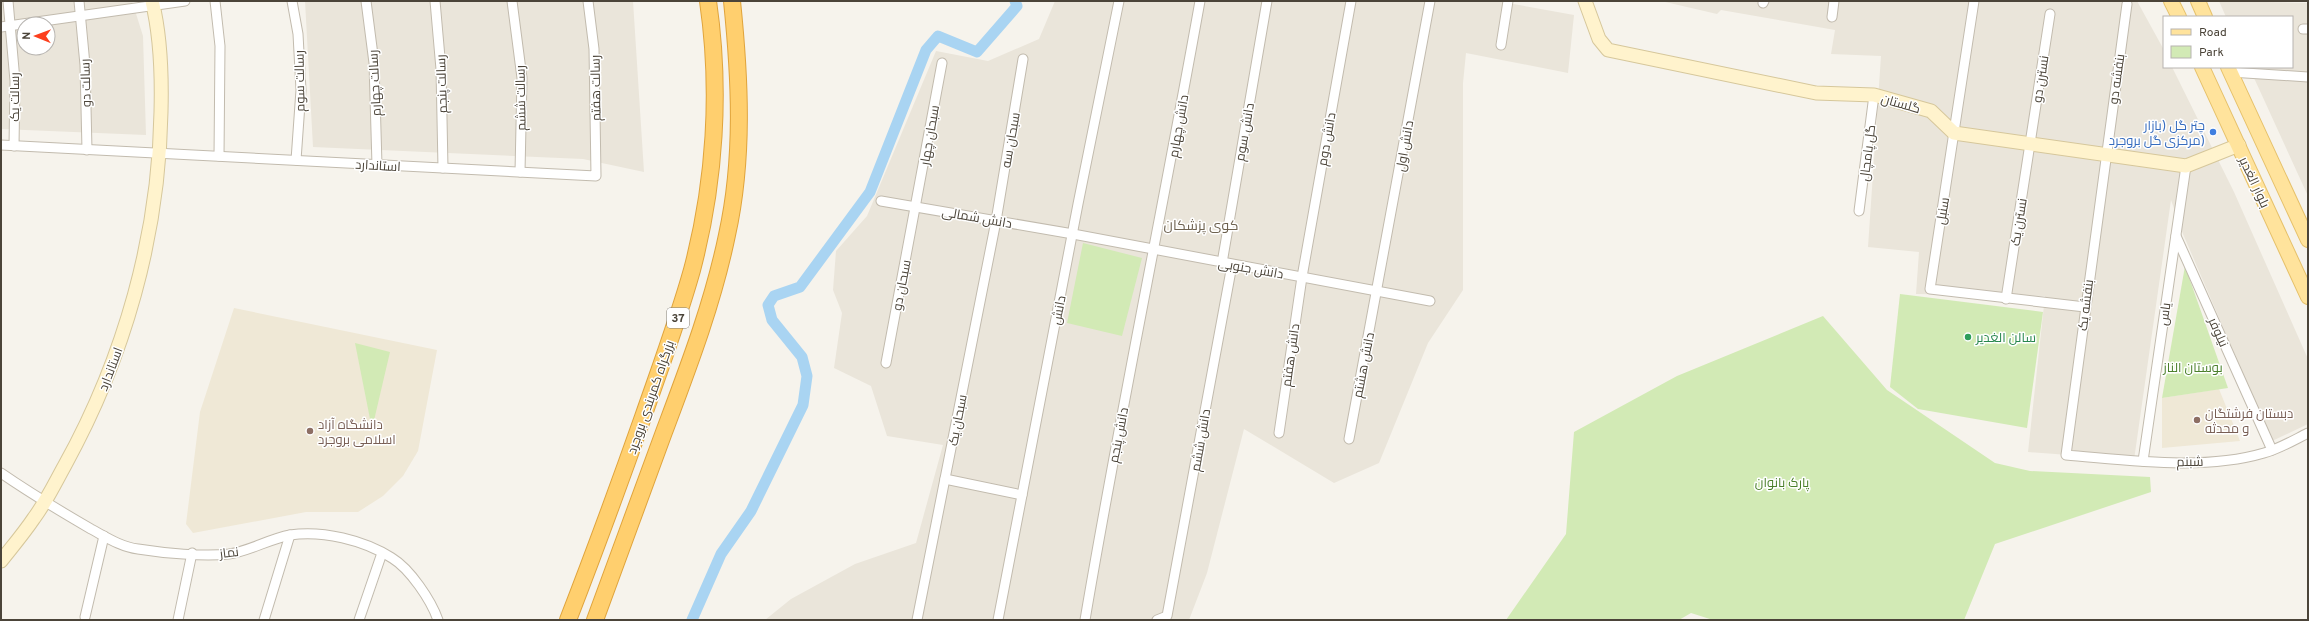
<svg xmlns="http://www.w3.org/2000/svg" width="2309" height="621" font-family="Overpass,Cairo,sans-serif">
  <style>
    .residential { fill: #eae5da; fill-rule: evenodd }
    .education { fill: #efe8d6 }
    .green { fill: #d2eab5 }
    .lines { fill: none; stroke-linecap: round; stroke-linejoin: round }
    .canal { stroke: #a9d4f2; stroke-width: 11 }
    .street-casing { stroke: #c2bbae; stroke-width: 11 }
    .secondary-casing { stroke: #d6c79b; stroke-width: 15 }
    .primary-casing { stroke: #e6c16a; stroke-width: 16 }
    .highway-casing { stroke: #e0a43c; stroke-width: 18 }
    .street { stroke: #fff; stroke-width: 9 }
    .secondary { stroke: #fff3cd; stroke-width: 13 }
    .primary { stroke: #ffe39c; stroke-width: 14 }
    .highway { stroke: #ffcf6e; stroke-width: 16 }
    .shop-dot { fill: #3f7fe0; stroke: #fff; stroke-width: 1.5 }
    .leisure-dot { fill: #2e9e5b; stroke: #fff; stroke-width: 1.5 }
    .education-dot { fill: #8d6e63; stroke: #fff; stroke-width: 1.5 }
    .labels { text-anchor: middle; stroke-width: 3; stroke-linejoin: round; paint-order: stroke }
    .shield { fill: #fff; stroke: #817c74; stroke-width: 1 }
    .shield-label { font-size: 12px; font-weight: bold; fill: #4b4439 }
    .street-label { font-size: 13px; fill: #4b4439; stroke: #fff }
    .shop-label { font-size: 13px; fill: #366cbe; stroke: #fff; text-anchor: end }
    .leisure-label { font-size: 13px; fill: #27864d; stroke: #fff; text-anchor: start }
    .park-label { font-size: 13px; fill: #4a7f2a; stroke: #fff }
    .education-label { font-size: 13px; fill: #785e54; stroke: #fff; text-anchor: start }
    .neighbourhood-label { font-size: 14px; fill: #6e6250; stroke: #fff }
  </style>
  <rect width="100%" height="100%" fill="#f6f3ec"/>
  <g class="residential">
    <path d="M1,1H132L143,36L146,135L1,129ZM24,24H48V48H24Z"/>
    <path d="M305,1H633L644,172L583,159L313,147Z"/>
    <path d="M1055,1H1497L1574,15L1568,73L1466,53L1463,83V290L1428,343L1379,463L1334,483L1244,429L1207,573L1189,620H765L791,599L855,564L916,543L943,445L887,436L871,386L834,368L842,313L833,290L836,251L867,216L936,51L988,61L1039,39Z"/>
    <path d="M1661,1H2137L2164,50V67H2172L2234,192L2308,359V424L2272,441L2183,234L2171,200L2134,460L2028,452L2045,296L1916,294L1919,252L1868,247L1881,56L1831,54L1835,30L1721,10L1717,14Z"/>
    <path d="M2219,1L2308,3V196L2249,67H2292V17H2226Z"/>
  </g>
  <g class="education">
    <path d="M234,308L437,350L418,451L403,476L383,496L358,512H306L193,533L186,524L200,412Z"/>
    <path d="M2219,389L2240,441L2162,448V398Z"/>
  </g>
  <g class="green">
    <path d="M1083,243L1142,258L1122,336L1067,323Z"/>
    <path d="M2185,266L2228,388L2162,398Z"/>
    <path d="M1900,294L2043,312L2027,428L1918,409L1890,387Z"/>
    <path d="M1823,316L1887,390L1995,463L2030,471L2150,477L2151,492L1995,544L1964,620H1713L1691,613L1679,620H1506L1566,534L1574,432L1677,376Z"/>
    <path d="M355,343L390,352L372,429Z"/>
  </g>
  <g class="lines">
    <path class="canal" d="M692,620L721,554L751,511L803,405L807,376L802,357L772,320L768,305L774,296L800,287L870,192L926,50L938,36L977,52L1017,6L1015,1"/>
    <g class="street-casing">
      <g id="street">
        <path d="M8,1L15,81L14,146"/>
        <path d="M79,1L85,65L87,150"/>
        <path d="M215,1L220,46L219,156"/>
        <path d="M292,1L298,34L301,90L296,160"/>
        <path d="M366,1L374,63L377,165"/>
        <path d="M435,1L441,69L443,168"/>
        <path d="M512,1L522,78L520,172"/>
        <path d="M1974,1L1930,289L2085,307"/>
        <path d="M1763,3L1764,1"/>
        <path d="M2127,4L2066,455C2128,460 2203,471 2264,453C2279,449 2294,440 2308,433"/>
        <path d="M1832,17L1834,1"/>
        <path d="M1,27L185,1"/>
        <path d="M2303,29H2308"/>
        <path d="M1501,45L1508,1"/>
        <path d="M2230,72L2308,77"/>
        <path d="M1,145L596,176L594,49L588,1"/>
        <path d="M881,201L1073,234L1430,301"/>
        <path d="M1859,211L1874,95"/>
        <path d="M2176,236L2272,450"/>
        <path d="M1222,263L1267,1"/>
        <path d="M2006,299L2050,14"/>
        <path d="M886,363L942,63"/>
        <path d="M1279,433L1302,277L1351,1"/>
        <path d="M1349,439L1430,1"/>
        <path d="M2143,461L2186,166"/>
        <path d="M1,473C30,493 60,511 91,529C106,537 121,547 138,549C163,553 204,557 229,554C250,551 269,539 290,535C322,530 364,540 392,558C410,569 431,600 438,620"/>
        <path d="M945,479L1022,495"/>
        <path d="M85,617L104,536"/>
        <path d="M178,620L192,553"/>
        <path d="M264,620L290,535"/>
        <path d="M359,620L382,553"/>
        <path d="M917,620L996,221L1023,59"/>
        <path d="M998,620L1078,204L1119,1"/>
        <path d="M1085,620C1120,413 1163,208 1200,1"/>
        <path d="M1157,620L1167,616L1232,265"/>
      </g>
    </g>
    <g class="secondary-casing">
      <g id="secondary">
        <path d="M1585,1L1599,39L1608,50L1816,93L1874,95L1931,111L1954,133L2186,166L2239,145"/>
        <path d="M1,561C12,547 24,533 34,518C46,502 55,483 65,465C124,358 159,236 161,112C162,75 161,37 152,1"/>
      </g>
    </g>
    <g class="primary-casing">
      <g id="primary">
        <path d="M2171,1L2179,17"/>
        <path d="M2198,1L2205,17"/>
        <path d="M2202,67L2308,297"/>
        <path d="M2228,67L2308,240"/>
      </g>
    </g>
    <g class="highway-casing">
      <g id="highway">
        <path d="M568,620C594,553 619,485 643,417C660,368 678,320 692,270C715,183 721,90 708,1"/>
        <path d="M595,620C618,557 641,495 664,432C688,368 713,303 727,235C744,158 740,79 732,1"/>
      </g>
    </g>
    <use href="#street" class="street"/>
    <use href="#secondary" class="secondary"/>
    <use href="#primary" class="primary"/>
    <use href="#highway" class="highway"/>
  </g>
  <circle class="shop-dot" cx="2213" cy="132" r="4"/>
  <circle class="leisure-dot" cx="1968" cy="337" r="4"/>
  <g class="education-dot">
    <circle cx="2197" cy="420" r="4"/>
    <circle cx="310" cy="431" r="4"/>
  </g>
  <g class="labels">
    <rect class="shield" x="667" y="308" width="22" height="20" rx="3"/>
    <g class="shield-label">
      <text x="678" y="322">37</text>
    </g>
    <g class="street-label">
      <text transform="translate(2040 79) rotate(-81)" y="5">نسترن دو</text>
      <text transform="translate(2116 79) rotate(-82)" y="5">بنفشه دو</text>
      <text transform="translate(299 81) rotate(-91)" y="5">رسالت سوم</text>
      <text transform="translate(85 83) rotate(-92)" y="5">رسالت دو</text>
      <text transform="translate(374 83) rotate(-93)" y="5">رسالت چهارم</text>
      <text transform="translate(441 84) rotate(-92)" y="5">رسالت پنجم</text>
      <text transform="translate(595 88) rotate(-91)" y="5">رسالت هفتم</text>
      <text transform="translate(14 97) rotate(-90)" y="5">رسالت یک</text>
      <text transform="translate(520 98) rotate(-91)" y="5">رسالت ششم</text>
      <text transform="translate(1901 103) rotate(16)" y="5">گلستان</text>
      <text transform="translate(1178 126) rotate(-80)" y="5">دانش چهارم</text>
      <text transform="translate(1244 132) rotate(-80)" y="5">دانش سوم</text>
      <text transform="translate(929 135) rotate(-80)" y="5">سبحان چهار</text>
      <text transform="translate(1326 139) rotate(-80)" y="5">دانش دوم</text>
      <text transform="translate(1010 140) rotate(-80)" y="5">سبحان سه</text>
      <text transform="translate(1404 146) rotate(-80)" y="5">دانش اول</text>
      <text transform="translate(1867 153) rotate(-83)" y="5">گل پامچال</text>
      <text transform="translate(378 165) rotate(3)" y="5">استاندارد</text>
      <text transform="translate(2255 182) rotate(65)" y="5">بلوار الغدیر</text>
      <text transform="translate(1942 211) rotate(-81)" y="5">سنبل</text>
      <text transform="translate(977 217) rotate(10)" y="5">دانش شمالی</text>
      <text transform="translate(2018 222) rotate(-81)" y="5">نسترن یک</text>
      <text transform="translate(1251 268) rotate(10)" y="5">دانش جنوبی</text>
      <text transform="translate(901 285) rotate(-79)" y="5">سبحان دو</text>
      <text transform="translate(2085 305) rotate(-83)" y="5">بنفشه یک</text>
      <text transform="translate(1058 310) rotate(-79)" y="5">دانش</text>
      <text transform="translate(2164 314) rotate(-82)" y="5">یاس</text>
      <text transform="translate(2219 332) rotate(66)" y="5">نیلوفر</text>
      <text transform="translate(1290 355) rotate(-82)" y="5">دانش هفتم</text>
      <text transform="translate(1363 365) rotate(-79)" y="5">دانش هشتم</text>
      <text transform="translate(110 369) rotate(-69)" y="5">استاندارد</text>
      <text transform="translate(650 397) rotate(-71)" y="5">بزرگراه کمربندی بروجرد</text>
      <text transform="translate(957 420) rotate(-79)" y="5">سبحان یک</text>
      <text transform="translate(1118 435) rotate(-79)" y="5">دانش پنجم</text>
      <text transform="translate(1200 440) rotate(-80)" y="5">دانش ششم</text>
      <text transform="translate(2190 461) rotate(-1)" y="5">شبنم</text>
      <text transform="translate(229 552) rotate(-7)" y="5">نماز</text>
    </g>
    <g class="shop-label">
      <text x="2205" y="130">چتر گل (بازار<tspan x="2205" dy="15">مرکزی گل بروجرد)</tspan></text>
    </g>
    <g class="leisure-label">
      <text x="1976" y="342">سالن الغدیر</text>
    </g>
    <g class="park-label">
      <text x="2193" y="372">بوستان الناز</text>
      <text x="1782" y="487">پارک بانوان</text>
    </g>
    <g class="education-label">
      <text x="2205" y="418">دبستان فرشتگان<tspan x="2205" dy="15">و محدثه</tspan></text>
      <text x="318" y="429">دانشگاه آزاد<tspan x="318" dy="15">اسلامی بروجرد</tspan></text>
    </g>
    <g class="neighbourhood-label">
      <text x="1201" y="230">کوی پزشکان</text>
    </g>
  </g>
  <rect width="2309" height="621" fill="none" stroke="#4b4439" stroke-width="4"/>
  <rect x="2163" y="16" width="130" height="52" fill="#ffffff" stroke="#b7b4b0"/>
  <rect x="2171" y="29" width="20" height="6" fill="#ffe39c" stroke="#b7b4b0"/>
  <text x="2199" y="36" font-size="12" fill="#4b4439">Road</text>
  <rect x="2171" y="46" width="20" height="12" fill="#d2eab5" stroke="#b7b4b0"/>
  <text x="2199" y="56" font-size="12" fill="#4b4439">Park</text>
  <g transform="translate(36 36) rotate(271)"><circle r="19" fill="#ffffff" stroke="#b7b4b0"/>
  <path d="M0-3L7 15L0 10L-7 15Z" fill="#fc3f1d"/>
  <text y="-6" font-size="11" font-weight="bold" text-anchor="middle" fill="#4b4439">N</text>
  </g>
</svg>
